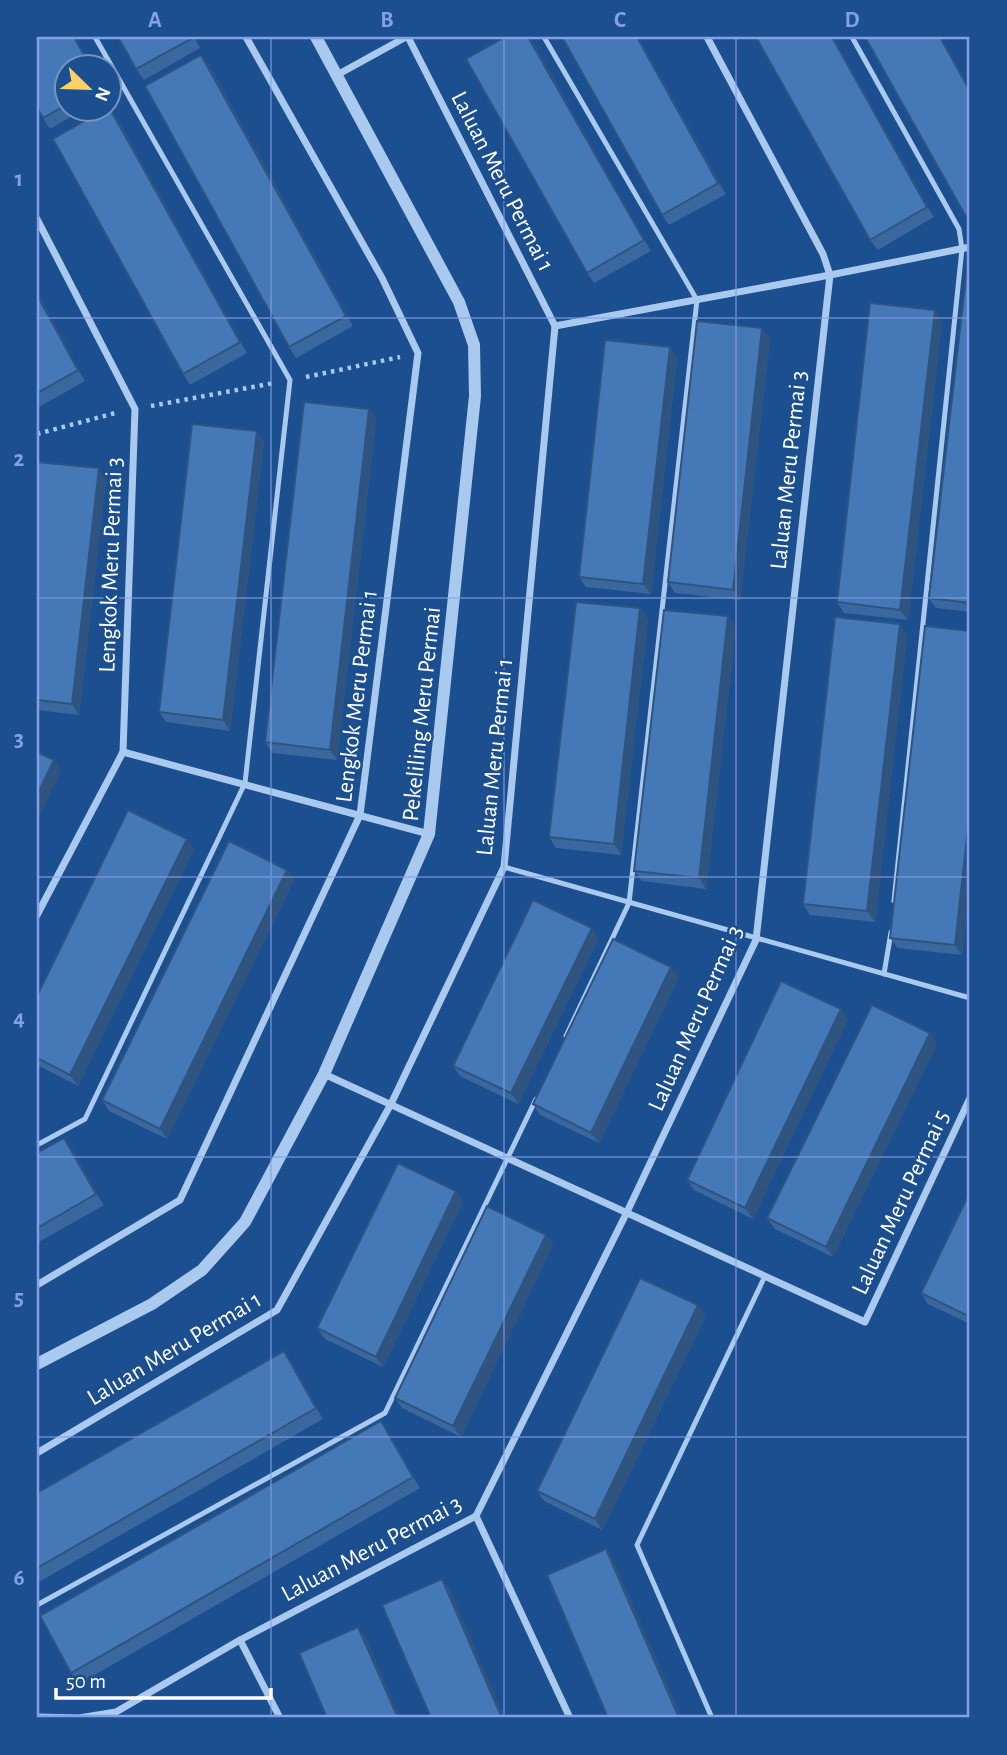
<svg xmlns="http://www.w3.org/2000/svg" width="1007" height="1755" font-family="'Alegreya Sans',sans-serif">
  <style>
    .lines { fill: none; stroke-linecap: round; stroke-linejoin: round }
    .path { stroke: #a9c9ee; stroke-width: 4.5; stroke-dasharray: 3.5 5; stroke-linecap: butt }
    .service { stroke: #a9c9ee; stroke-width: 5 }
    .minor { stroke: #a9c9ee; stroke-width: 7 }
    .tertiary { stroke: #a9c9ee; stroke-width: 12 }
    .wall { fill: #3a679d }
    .shaded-wall { fill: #305480 }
    .building { fill: #4478b7; stroke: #305480; stroke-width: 2 }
    .grid { fill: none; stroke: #839eea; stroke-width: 2; stroke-opacity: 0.55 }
    .labels { text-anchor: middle; stroke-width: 5; stroke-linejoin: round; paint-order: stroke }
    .street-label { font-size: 24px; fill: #fff; stroke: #1b4f8f }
    .neatline { fill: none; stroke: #839eea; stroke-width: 2.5 }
    .grid-label { font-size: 23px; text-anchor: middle; font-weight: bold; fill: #839eea }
  </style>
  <rect width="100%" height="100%" fill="#1b4f8f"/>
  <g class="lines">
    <g class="path">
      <path d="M306,377L400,357"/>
      <path d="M151,406L274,383"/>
      <path d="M37,434L119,412"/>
    </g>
    <g class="service">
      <path d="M544,37L697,300L629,903L566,1036"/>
      <path d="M852,37L959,229L962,249L894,901"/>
      <path d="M504,867L970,998"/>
      <path d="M884,974L891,932"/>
      <path d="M37,1145L85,1119L245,783L290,380L95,37"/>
      <path d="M37,1605L385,1413L536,1099"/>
      <path d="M712,1718L637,1545L765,1276"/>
    </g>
    <g class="minor">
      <path d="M337,75L406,37"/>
      <path d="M37,219L135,409L123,752L37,915"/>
      <path d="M555,326L830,275L970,247"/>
      <path d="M123,752L429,834"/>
      <path d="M324,1074L865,1322L970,1098"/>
      <path d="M37,1285L180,1200L360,815L418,353L382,278L246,37"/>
      <path d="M37,1453L277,1310L391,1104L504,867L555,326L408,37"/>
      <path d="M476,1516L570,1718"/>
      <path d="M240,1640L280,1718"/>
      <path d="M37,1717L79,1718L116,1712L240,1640L476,1516L627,1212L756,940L830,275L823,254L707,37"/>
    </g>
    <path class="tertiary" d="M37,1364L152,1304L202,1270L245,1222L324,1074L429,834L475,396L474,345L459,302L316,37"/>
  </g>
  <g class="wall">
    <path d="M194,37L200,48L144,80L136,69Z"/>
    <path d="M505,37H530L651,251L594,283L587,273Z"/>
    <path d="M638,37L726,194L669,225L662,215Z"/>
    <path d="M833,37L934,217L878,250L870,240Z"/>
    <path d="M201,55L209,65L353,326L296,358L289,347Z"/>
    <path d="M66,66V108H86L50,129L43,118Z"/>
    <path d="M970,88V222L965,215Z"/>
    <path d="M117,118L247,353L190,385L183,374Z"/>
    <path d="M970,260V612L936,608L929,598Z"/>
    <path d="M37,292L85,381L37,408Z"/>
    <path d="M942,321L908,620L844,613L837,602Z"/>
    <path d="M770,338L740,600L675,593L668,582Z"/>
    <path d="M677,358L651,594L586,587L579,577Z"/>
    <path d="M369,409L376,420L337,760L272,753L265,742Z"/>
    <path d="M257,431L264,442L230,731L166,722L159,712Z"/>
    <path d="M37,462L106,479L79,715L37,710Z"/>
    <path d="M648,619L621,855L556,848L549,837Z"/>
    <path d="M736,627L706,889L642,881L634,871Z"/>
    <path d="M970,631V884L962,955L898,948L890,938Z"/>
    <path d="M907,635L875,922L810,915L803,904Z"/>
    <path d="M194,849L78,1086L37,1065V996Z"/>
    <path d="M294,880L167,1139L109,1111L102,1100Z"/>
    <path d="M599,938L518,1104L460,1076L453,1066Z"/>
    <path d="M679,977L599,1143L540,1115L533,1104Z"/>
    <path d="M848,1019L753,1219L694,1190L687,1180Z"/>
    <path d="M937,1044L833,1257L775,1229L767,1218Z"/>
    <path d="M71,1148L104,1205L37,1243V1153Z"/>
    <path d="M456,1191L463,1202L383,1367L325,1339L317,1328Z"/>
    <path d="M970,1192V1324L928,1304L921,1293Z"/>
    <path d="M546,1235L553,1245L461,1437L402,1408L395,1398Z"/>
    <path d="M706,1316L602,1530L544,1501L537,1491Z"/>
    <path d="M291,1362L323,1419L37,1583V1493Z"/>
    <path d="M381,1421L388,1431L420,1488L79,1684L71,1673Z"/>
  </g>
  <g class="shaded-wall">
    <path d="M74,37H75L92,66H90Z"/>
    <path d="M528,37H530L651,251L644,240Z"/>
    <path d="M637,37H638L726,194L718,183Z"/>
    <path d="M832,37H833L934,217L927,207Z"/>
    <path d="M940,37H941L970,88V91Z"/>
    <path d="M201,55L209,65L353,326L346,316Z"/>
    <path d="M109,107L117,118L247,353L240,342Z"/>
    <path d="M37,292L85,381L78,370L37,295Z"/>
    <path d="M935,310L942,321L908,620L900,610Z"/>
    <path d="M762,328L770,338L740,600L733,590Z"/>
    <path d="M670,347L677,358L651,594L643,584Z"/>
    <path d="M369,409L376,420L337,760L330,750Z"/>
    <path d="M257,431L264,442L230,731L223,720Z"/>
    <path d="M99,468L106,479L79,715L72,704Z"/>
    <path d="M640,608L648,619L621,855L614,844Z"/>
    <path d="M728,616L736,627L706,889L699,878Z"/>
    <path d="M900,624L907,635L875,922L867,911Z"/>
    <path d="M54,760L61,771L37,821V795Z"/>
    <path d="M970,810V884L962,955L955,945Z"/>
    <path d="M187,839L194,849L78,1086L70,1075Z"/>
    <path d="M287,870L294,880L167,1139L160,1129Z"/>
    <path d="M592,928L599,938L518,1104L511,1093Z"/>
    <path d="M671,967L679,977L599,1143L591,1133Z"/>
    <path d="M841,1009L848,1019L753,1219L745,1208Z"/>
    <path d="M930,1033L937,1044L833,1257L826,1247Z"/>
    <path d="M64,1138L71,1148L104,1205L96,1194Z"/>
    <path d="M456,1191L463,1202L383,1367L376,1357Z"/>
    <path d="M546,1235L553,1245L461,1437L453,1426Z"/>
    <path d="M698,1305L706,1316L602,1530L595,1519Z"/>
    <path d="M284,1351L291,1362L323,1419L316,1408Z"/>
    <path d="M381,1421L388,1431L420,1488L413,1477Z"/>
    <path d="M606,1549L613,1559L682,1718H679Z"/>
    <path d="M442,1579L450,1590L505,1718H502Z"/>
    <path d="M358,1627L366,1637L400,1718H398Z"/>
  </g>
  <g class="building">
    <path d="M37,37H74L90,66H66V105L43,118L37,107Z"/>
    <path d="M118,37H193V38L136,69Z"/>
    <path d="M505,37H528L644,240L587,273L466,59Z"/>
    <path d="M562,37H637L718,183L662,215Z"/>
    <path d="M756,37H832L927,207L870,240Z"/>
    <path d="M865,37H940L970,91V212L965,215Z"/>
    <path d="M201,55L346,316L289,347L145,86Z"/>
    <path d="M109,107L240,342L183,374L53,139Z"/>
    <path d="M968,260H970V603L929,598Z"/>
    <path d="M37,295L78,370L37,393Z"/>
    <path d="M870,303L935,310L900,610L837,602Z"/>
    <path d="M697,321L762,328L733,590L668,582Z"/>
    <path d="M605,340L670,347L643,584L579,577Z"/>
    <path d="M304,402L369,409L330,750L265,742Z"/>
    <path d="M192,424L257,431L223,720L159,712Z"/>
    <path d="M37,462L99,468L72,704L37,700Z"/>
    <path d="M576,602L640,608L614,844L549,837Z"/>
    <path d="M664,610L728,616L699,878L634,871Z"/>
    <path d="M835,617L900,624L867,911L803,904Z"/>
    <path d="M925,626L970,631V810L955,945L890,938Z"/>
    <path d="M37,752L54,760L37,795Z"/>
    <path d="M128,810L187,839L70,1075L37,1058V996Z"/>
    <path d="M229,841L287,870L160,1129L102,1100Z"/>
    <path d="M533,900L592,928L511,1093L453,1066Z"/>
    <path d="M613,939L671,967L591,1133L533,1104Z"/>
    <path d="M781,981L841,1009L745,1208L687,1180Z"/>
    <path d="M872,1005L930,1033L826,1247L767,1218Z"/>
    <path d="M64,1138L96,1194L37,1228V1153Z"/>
    <path d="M398,1163L456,1191L376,1357L317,1328Z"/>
    <path d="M970,1192V1317L921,1293Z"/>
    <path d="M487,1206L546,1235L453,1426L395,1398Z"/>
    <path d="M640,1278L698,1305L595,1519L537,1491Z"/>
    <path d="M284,1351L316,1408L37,1568V1493Z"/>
    <path d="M381,1421L413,1477L71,1673L40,1616Z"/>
    <path d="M606,1549L679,1718H608L547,1575Z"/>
    <path d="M442,1579L502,1718H431L382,1605Z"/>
    <path d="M358,1627L398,1718H327L299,1653Z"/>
  </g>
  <path class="grid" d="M271,37V1718M504,37V1718M736,37V1718M37,318H970M37,598H970M37,877H970M37,1157H970M37,1437H970"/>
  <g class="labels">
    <g class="street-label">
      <text transform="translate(503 181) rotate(63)" y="8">Laluan Meru Permai 1</text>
      <text transform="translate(788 470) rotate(-84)" y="8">Laluan Meru Permai 3</text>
      <text transform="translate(110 565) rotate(-88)" y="8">Lengkok Meru Permai 3</text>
      <text transform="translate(356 696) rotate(-83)" y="8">Lengkok Meru Permai 1</text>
      <text transform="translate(421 714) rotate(-84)" y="8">Pekeliling Meru Permai</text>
      <text transform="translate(494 757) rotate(-84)" y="8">Laluan Meru Permai 1</text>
      <text transform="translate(695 1018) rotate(-66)" y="8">Laluan Meru Permai 3</text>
      <text transform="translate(900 1202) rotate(-65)" y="8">Laluan Meru Permai 5</text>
      <text transform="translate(174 1348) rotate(-31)" y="8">Laluan Meru Permai 1</text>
      <text transform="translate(371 1548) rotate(-28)" y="8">Laluan Meru Permai 3</text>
    </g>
  </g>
  <rect width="1007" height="1755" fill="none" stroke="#1b4f8f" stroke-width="77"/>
  <g transform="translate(88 88) rotate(113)"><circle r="33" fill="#1b4f8f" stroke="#7695bc" stroke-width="2"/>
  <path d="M0-5L12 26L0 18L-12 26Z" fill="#ffd166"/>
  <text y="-10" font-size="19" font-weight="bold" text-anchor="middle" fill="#ffffff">N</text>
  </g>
  <path d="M56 1688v10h215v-10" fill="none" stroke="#ffffff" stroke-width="3.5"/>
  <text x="66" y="1688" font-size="21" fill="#ffffff" stroke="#1b4f8f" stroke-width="5" paint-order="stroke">50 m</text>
  <rect x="38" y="38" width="930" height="1678" class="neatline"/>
  <g class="grid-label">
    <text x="155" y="27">A</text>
    <text x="387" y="27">B</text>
    <text x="620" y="27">C</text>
    <text x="852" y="27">D</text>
    <text x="19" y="186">1</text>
    <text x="19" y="466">2</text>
    <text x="19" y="746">3</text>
    <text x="19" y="1025">4</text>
    <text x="19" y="1305">5</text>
    <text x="19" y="1585">6</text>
  </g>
</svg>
